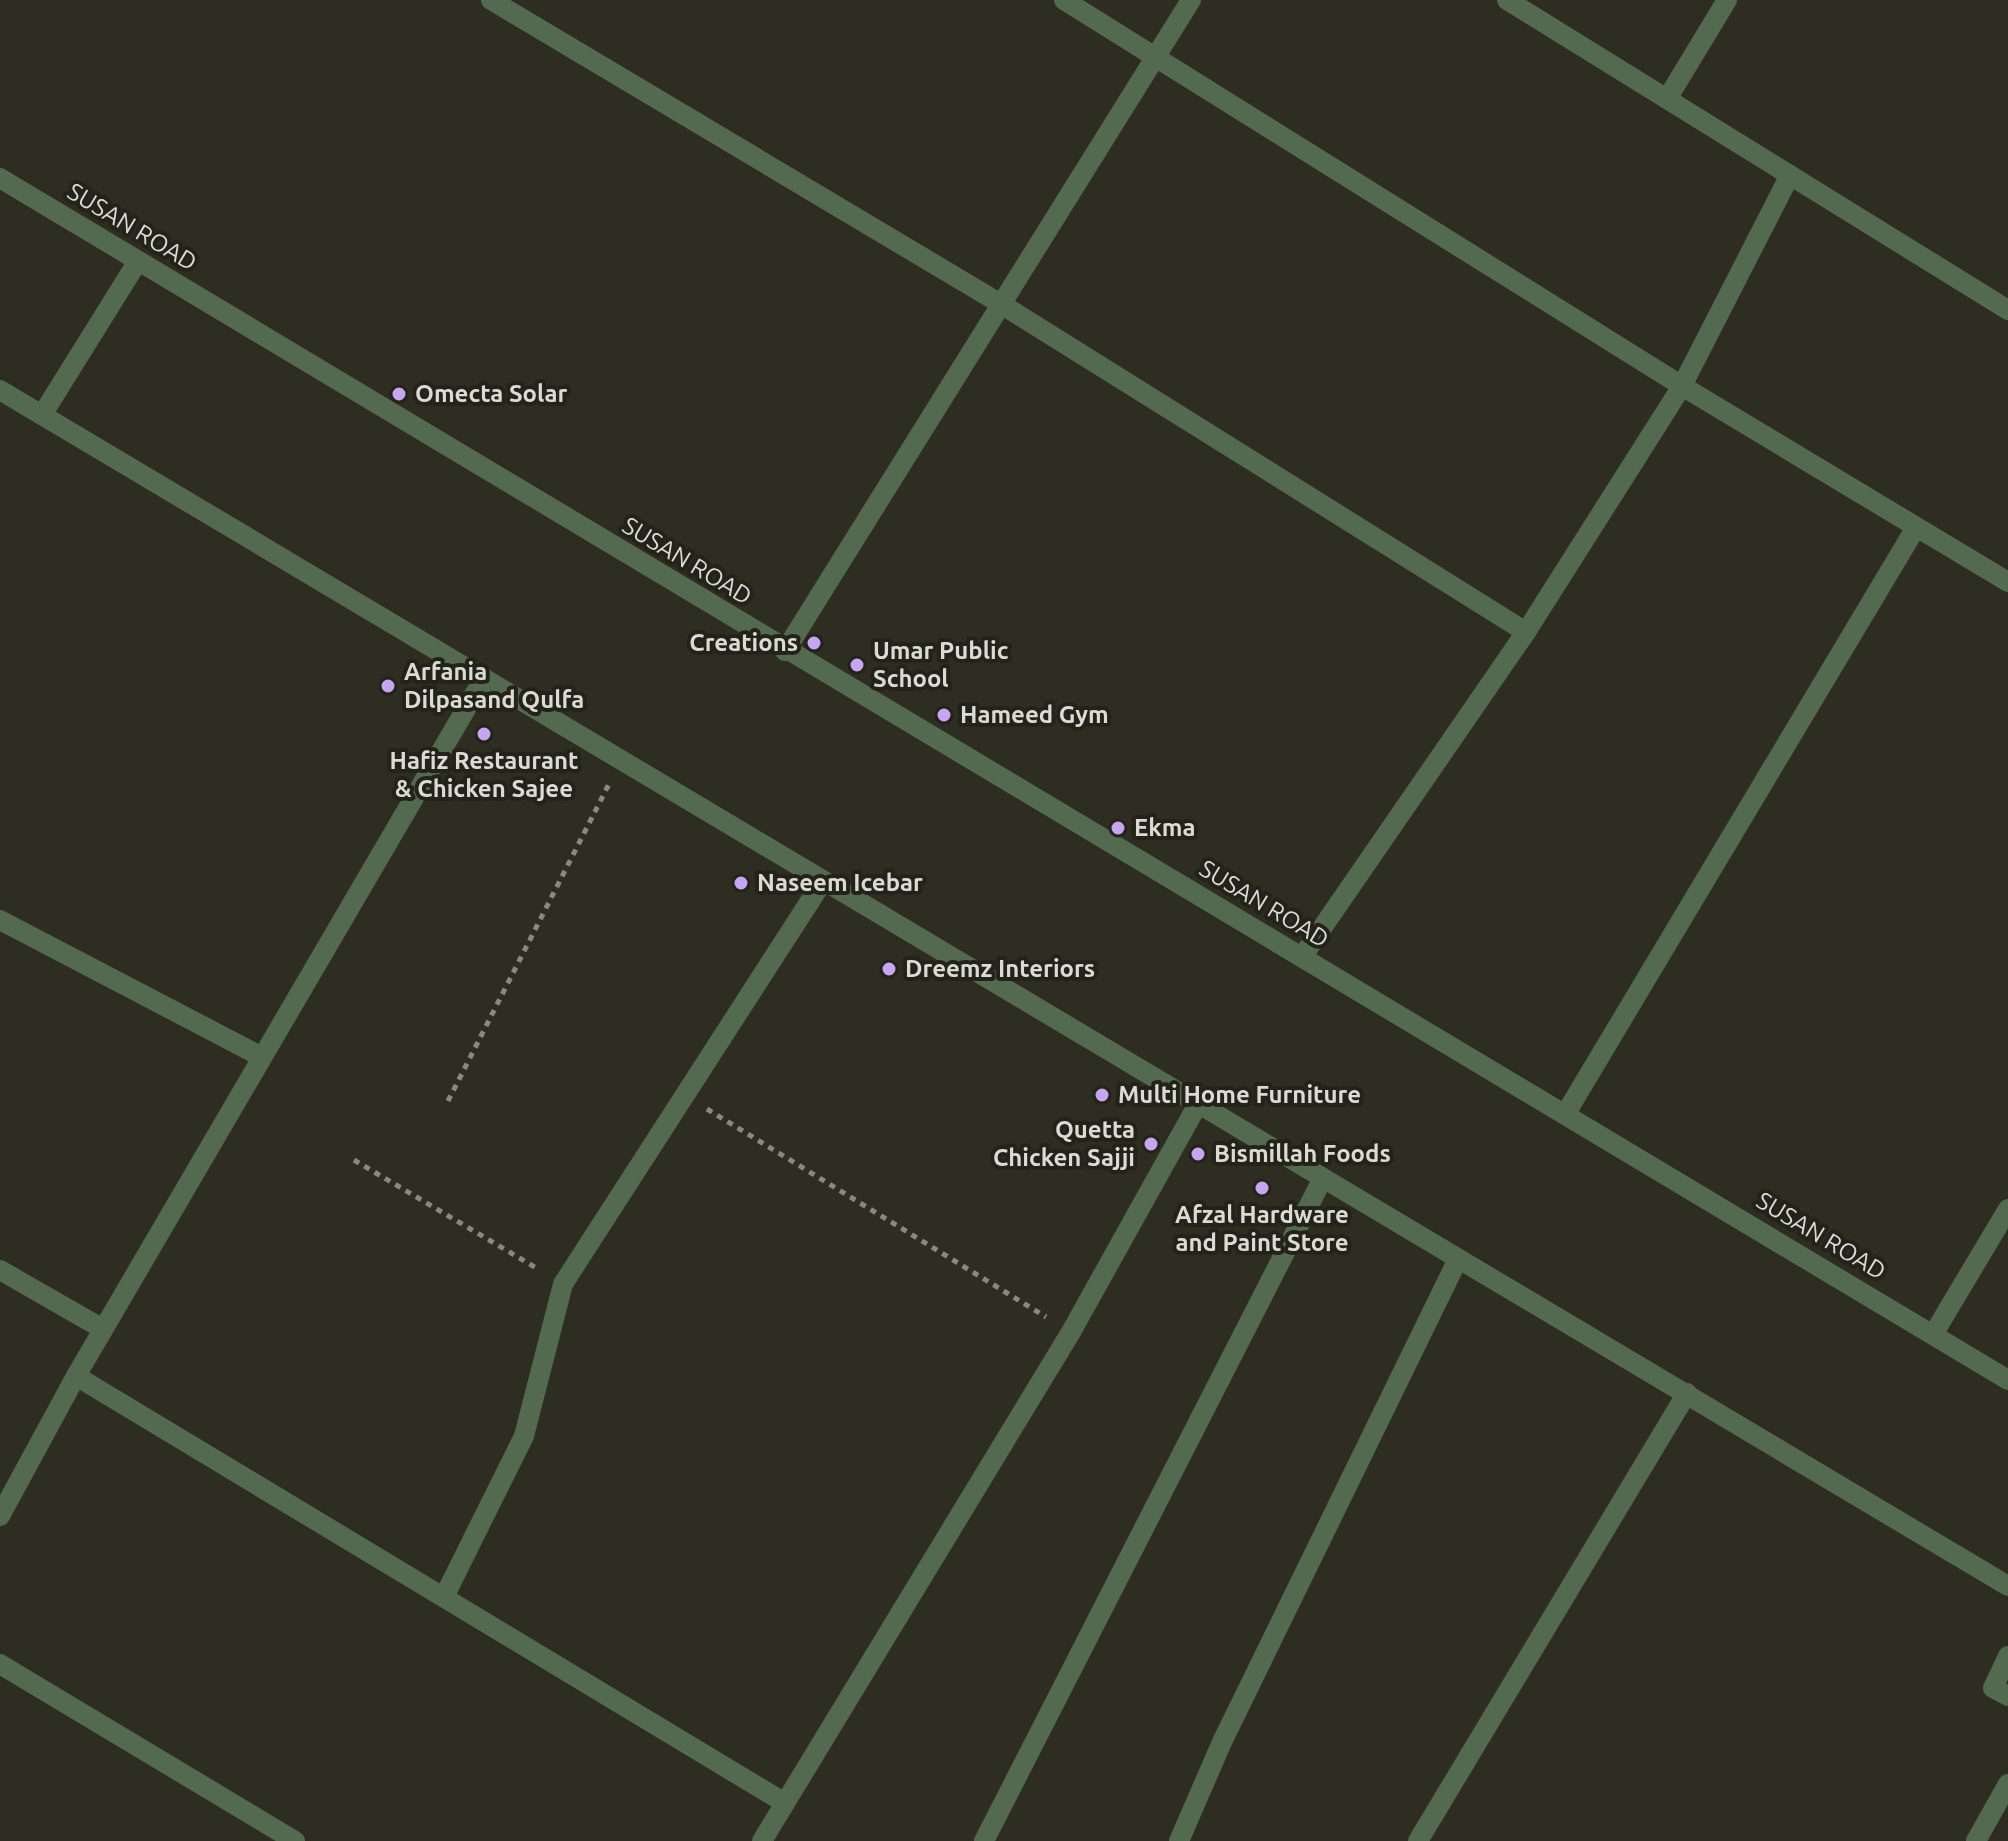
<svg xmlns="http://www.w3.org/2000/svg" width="2008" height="1841" font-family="Ubuntu,sans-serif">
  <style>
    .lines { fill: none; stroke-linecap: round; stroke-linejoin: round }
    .path { stroke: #898980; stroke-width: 5; stroke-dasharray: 6 6; stroke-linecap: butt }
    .minor { stroke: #536a50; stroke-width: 20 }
    .poi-dot { fill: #c6a6f0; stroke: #232319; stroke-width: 3 }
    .labels { text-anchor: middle; stroke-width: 8; stroke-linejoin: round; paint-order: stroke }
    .street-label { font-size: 24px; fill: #dadbd4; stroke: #232319 }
    .poi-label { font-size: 24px; font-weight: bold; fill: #dadbd4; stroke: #232319; text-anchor: start }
  </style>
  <rect width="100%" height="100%" fill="#2d2d22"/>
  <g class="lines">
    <g class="path">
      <path d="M448,1101L609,784"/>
      <path d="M707,1109L1046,1317"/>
      <path d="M354,1160L538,1269"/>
    </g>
    <g class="minor">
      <path d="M491,0L1001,304L1526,632L1682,386L1790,175"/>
      <path d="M1064,0L1682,386L2008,582"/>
      <path d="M1507,0L2008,310"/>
      <path d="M1667,99L1727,0"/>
      <path d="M0,178L2008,1380"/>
      <path d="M0,390L2008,1586"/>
      <path d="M42,415L138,261"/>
      <path d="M785,651L1191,0"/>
      <path d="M0,920L262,1057"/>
      <path d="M1302,957L1526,632"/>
      <path d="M1566,1113L1915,529"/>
      <path d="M0,1270L103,1329"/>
      <path d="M1934,1333L2008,1209"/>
      <path d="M76,1376L785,1803"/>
      <path d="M0,1516L76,1376L484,678"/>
      <path d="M444,1597L524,1436L563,1284L823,881"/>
      <path d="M2008,1656L1993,1688L2008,1696"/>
      <path d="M0,1664L295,1841"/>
      <path d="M762,1841L1071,1332L1198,1104"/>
      <path d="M984,1841L1323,1178"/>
      <path d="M1179,1841L1222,1742L1458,1259"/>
      <path d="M1418,1841L1687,1393"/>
      <path d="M1976,1841L2008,1784"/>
    </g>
  </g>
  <g class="poi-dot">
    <circle cx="399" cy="394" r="8"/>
    <circle cx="814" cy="643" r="8"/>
    <circle cx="857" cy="665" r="8"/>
    <circle cx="388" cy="686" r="8"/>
    <circle cx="944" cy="715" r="8"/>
    <circle cx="484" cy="734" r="8"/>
    <circle cx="1118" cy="828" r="8"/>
    <circle cx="741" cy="883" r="8"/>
    <circle cx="889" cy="969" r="8"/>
    <circle cx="1102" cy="1095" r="8"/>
    <circle cx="1151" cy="1144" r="8"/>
    <circle cx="1198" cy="1154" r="8"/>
    <circle cx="1262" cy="1188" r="8"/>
  </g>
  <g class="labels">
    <g class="street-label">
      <text transform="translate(132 227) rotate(31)" y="8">SUSAN ROAD</text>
      <text transform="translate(687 561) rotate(31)" y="8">SUSAN ROAD</text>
      <text transform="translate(1264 904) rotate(31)" y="8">SUSAN ROAD</text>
      <text transform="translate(1821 1236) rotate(31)" y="8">SUSAN ROAD</text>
    </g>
    <g class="poi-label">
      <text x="415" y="402">Omecta Solar</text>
      <text x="798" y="651" text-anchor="end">Creations</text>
      <text x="873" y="659">Umar Public<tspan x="873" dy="28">School</tspan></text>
      <text x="404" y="680">Arfania<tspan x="404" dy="28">Dilpasand Qulfa</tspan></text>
      <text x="960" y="723">Hameed Gym</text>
      <text x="484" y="769" text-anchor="middle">Hafiz Restaurant<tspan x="484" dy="28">&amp; Chicken Sajee</tspan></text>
      <text x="1134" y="836">Ekma</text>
      <text x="757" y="891">Naseem Icebar</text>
      <text x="905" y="977">Dreemz Interiors</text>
      <text x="1118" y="1103">Multi Home Furniture</text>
      <text x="1135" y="1138" text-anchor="end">Quetta<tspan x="1135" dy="28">Chicken Sajji</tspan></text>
      <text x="1214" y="1162">Bismillah Foods</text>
      <text x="1262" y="1223" text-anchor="middle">Afzal Hardware<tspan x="1262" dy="28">and Paint Store</tspan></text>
    </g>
  </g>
</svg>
